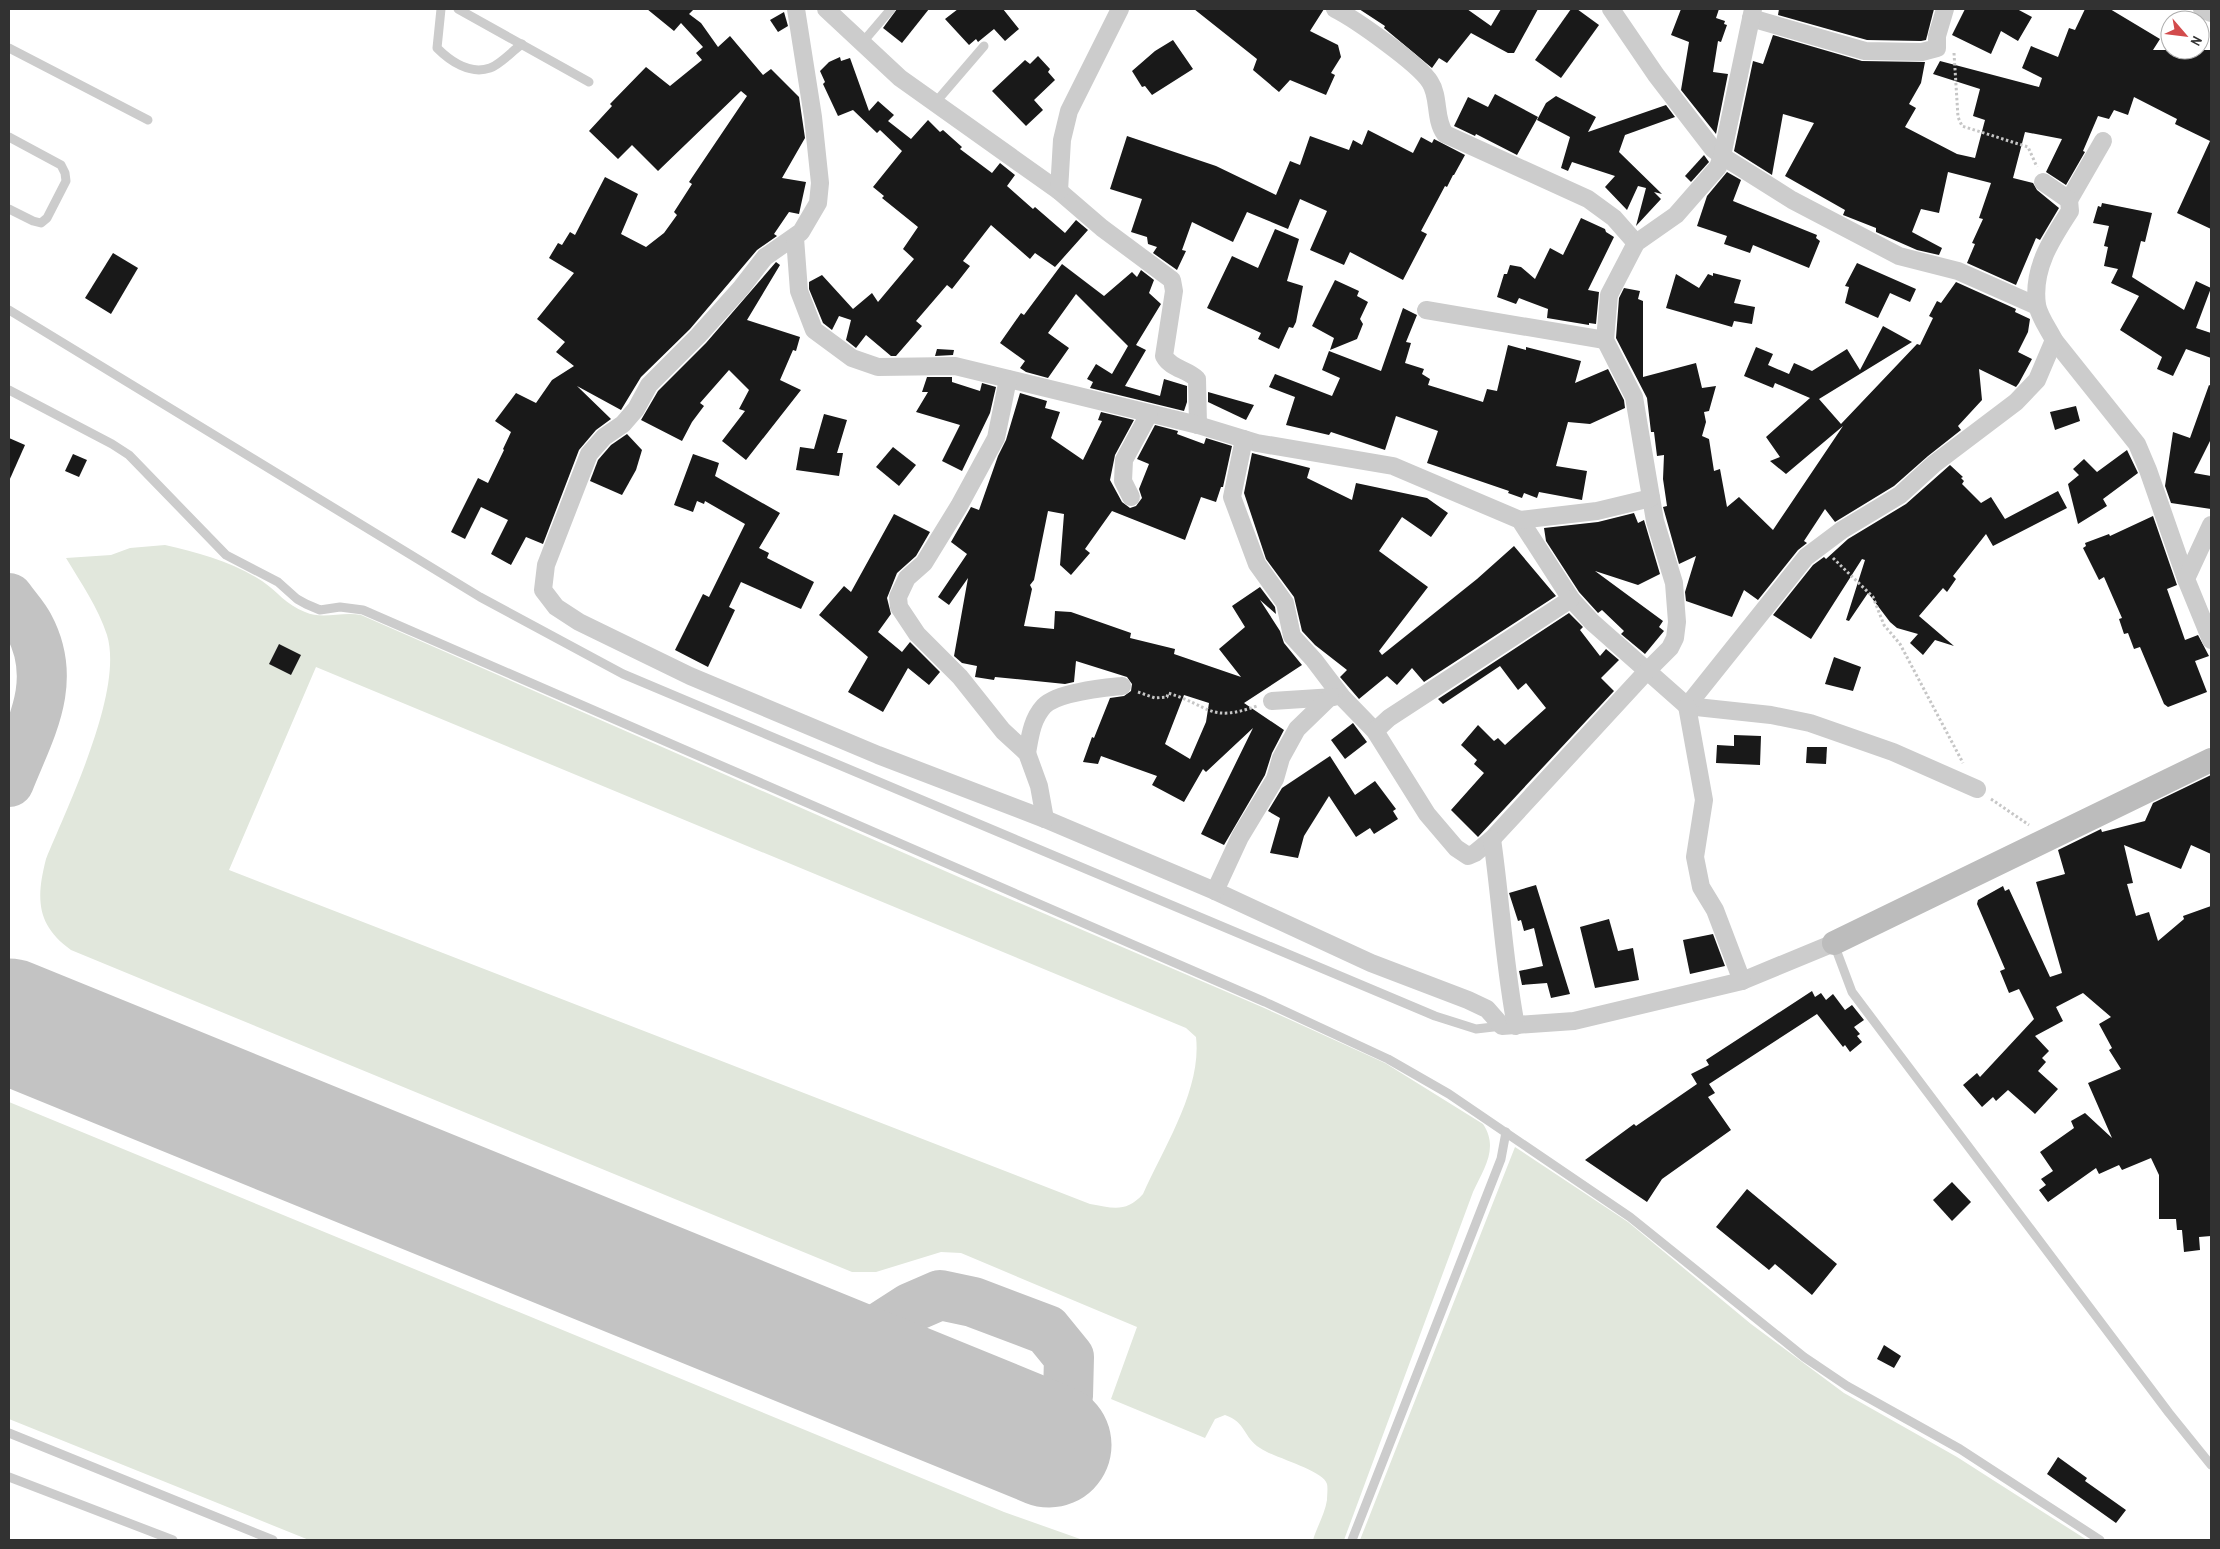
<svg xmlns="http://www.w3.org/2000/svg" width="2220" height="1549" font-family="'Archivo Narrow',sans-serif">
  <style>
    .green { fill: #e1e7dc; fill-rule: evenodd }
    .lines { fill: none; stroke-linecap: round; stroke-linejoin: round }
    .taxiway { stroke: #c3c3c3; stroke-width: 50 }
    .runway { stroke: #c3c3c3; stroke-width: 125 }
    .building { fill: #191919; fill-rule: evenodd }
    .path { stroke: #c6c6c6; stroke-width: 3; stroke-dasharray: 2.5 2.5; stroke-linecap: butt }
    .lane { stroke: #ccc; stroke-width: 9 }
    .street { stroke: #ccc; stroke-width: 18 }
    .secondary { stroke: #bcbcbc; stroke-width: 24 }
  </style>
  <rect width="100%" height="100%" fill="#fff"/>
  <g class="green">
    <path d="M165,545C199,553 231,561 262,581C277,591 286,605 305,612C323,620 342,611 361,615L961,878L1262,1007L1385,1063L1483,1124C1499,1148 1484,1168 1473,1192L1344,1540H1313C1317,1527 1325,1513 1327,1500C1327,1496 1328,1488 1327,1484C1323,1470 1274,1458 1260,1448C1243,1437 1246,1422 1225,1415L1215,1419L1205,1438L1111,1399L1137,1327L961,1253L941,1252L876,1272H852L71,950C36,925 36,898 46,859C68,805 124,691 107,635C98,607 81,583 66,558L111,555L130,548ZM316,667L1186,1028L1196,1037C1202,1089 1164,1147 1143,1194C1126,1213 1113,1208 1090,1204L229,870Z"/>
    <path d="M9,1102L1004,1512L1083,1540H309L9,1419Z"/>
    <path d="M1515,1147L1628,1222L1751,1324L1844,1393L1957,1457L2087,1540H1360Z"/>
  </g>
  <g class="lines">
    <g class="taxiway">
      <path d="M9,598C15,607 24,616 29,626C59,682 30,729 9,782"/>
      <path d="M9,1018L16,1024"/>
      <path d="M834,1357L910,1308L940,1295L973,1302L1047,1330L1069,1357L1068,1396L1050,1429L1014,1454L987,1456L957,1438L947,1413L930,1396"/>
    </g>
    <path class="runway" d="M9,1021L1049,1445"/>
  </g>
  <g class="building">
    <path d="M647,9H694L689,14L701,23L718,47L730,36L763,75L771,69L799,97L805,138L782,178L806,182L799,214L789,212L774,234L777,236L757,250L690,329L641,377L621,410L577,386L611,419L596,430L579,450L543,544L526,537L511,565L491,554L508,520L481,507L465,539L451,532L478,478L488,483L504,450L503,449L511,432L495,421L516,393L536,403L552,380L574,366L556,352L565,342L537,319L574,273L549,258L558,243L562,245L570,232L575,235L605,177L638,194L621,234L646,247L664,233L677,215L674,212L692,184L689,182L747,96L741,91L658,171L632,145L618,159L589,131L612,106L610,104L646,67L670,86L702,60L696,53L703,47L681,23L674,31Z"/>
    <path d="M897,9H929L902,43L883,28Z"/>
    <path d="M958,9H1003L1019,29L1005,41L994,29L978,42L976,39L969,45L945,19Z"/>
    <path d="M1194,9H1324L1310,31L1338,45L1341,57L1331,73L1335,75L1326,95L1290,80L1279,92L1253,70L1257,59Z"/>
    <path d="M1359,9H1467L1491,26L1501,9H1538L1514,53H1508L1471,33L1447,63L1439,58L1432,68L1384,28L1385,26Z"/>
    <path d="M1571,9H1577L1599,25L1561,78L1535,60Z"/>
    <path d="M1681,9H1719L1716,18L1725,21L1724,24L1727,25L1721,42L1718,41L1713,72L1728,74L1716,134L1681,90L1689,42L1671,35Z"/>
    <path d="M1779,9H1934L1926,40L1921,41L1867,40L1778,15Z"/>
    <path d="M1965,9H2017L2032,17L2018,41L2001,31L1991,54L1952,35Z"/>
    <path d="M2085,9H2110L2160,39L2153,50H2211V229L2177,213L2210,141L2175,124L2177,119L2134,97L2128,115L2114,110L2109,119L2098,116L2083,151L2085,152L2066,185L2046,172L2062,139L2025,132L2013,178L2033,183L2037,190L2059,208L2040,240L2036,238L2016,285L1967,263L1975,244L1972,243L1983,219L1979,218L1991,183L1948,172L1939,213L1921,209L1912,232L1942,248L1939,255L1917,250L1876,232V228L1843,215L1845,210L1785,176L1814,123L1783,114L1772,175L1734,151L1753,61L1763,64L1773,35L1862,61L1925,62L1921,83L1909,104L1916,108L1905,127L1957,154L1975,158L1985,120L1973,116L1980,89L1933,74L1940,61L2039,87L2042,78L2022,68L2031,46L2058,57L2069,28L2075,30Z"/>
    <path d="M784,12L788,26L778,32L770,20Z"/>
    <path d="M1173,40L1193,69L1152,95L1145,86L1142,87L1132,71L1155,51Z"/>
    <path d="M1038,56L1050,69L1048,72L1055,80L1034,100L1043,110L1026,126L992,91L1025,60L1030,64Z"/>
    <path d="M840,57L841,61L850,58L869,111L878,101L894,115L888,121L911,139L928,120L940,132L943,130L962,147L960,149L992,173L1000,163L1015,175L1007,186L1033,209L1035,207L1065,233L1076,220L1088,230L1055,267L1035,253L1030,259L991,225L963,261L970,266L952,289L947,285L916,321L922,326L896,356H891L866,335L856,348L846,340L851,320L839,316L832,330L823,323L809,289V282L822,275L853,309L872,293L878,302L914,259L903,249L918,227L882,198L884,196L873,187L902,151L880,130L877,133L853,110L838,116L823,84L825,82L820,71L829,62Z"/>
    <path d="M1495,94L1538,117L1517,155L1476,134L1475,136L1454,126L1468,97L1488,107Z"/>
    <path d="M1556,96L1596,117L1588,132L1666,105L1675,117L1625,135L1619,152L1662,194L1654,192L1661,199L1636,226L1646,188L1638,186L1627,210L1605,187L1615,176L1572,162L1568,171L1561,168L1570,137L1537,120L1546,103Z"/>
    <path d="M1368,130L1413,153L1421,137L1432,143L1434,139L1465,155L1454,175H1453L1447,187L1445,186L1421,231L1427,234L1403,280L1350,252L1344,265L1310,250L1327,211L1300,199L1288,229L1247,212L1233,242L1192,222L1182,250L1186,251L1177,270L1153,253L1157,247L1148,244L1147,237L1131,232L1142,199L1110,189L1127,136L1216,166L1276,195L1290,161L1300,165L1310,136L1349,150L1353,140L1362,145Z"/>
    <path d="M1704,155L1709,162L1691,182L1685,176Z"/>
    <path d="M1727,172L1741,180L1733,201L1817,235L1816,238L1820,241L1809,268L1753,245L1750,253L1724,244L1727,236L1697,226L1707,196Z"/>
    <path d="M2102,203L2152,213L2145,242L2141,241L2132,277L2184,310L2196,281L2211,288L2196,328L2211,333V358L2186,349L2173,376L2157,369L2162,357L2120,330L2139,296L2111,283L2118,269L2104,266L2108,247L2104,246L2109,226L2093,223L2098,206L2101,207Z"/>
    <path d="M1581,218L1605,229L1606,232L1614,237L1588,290L1599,292L1596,324L1589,323V325L1547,318L1548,309L1519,298L1516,304L1497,297L1504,274H1507L1510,265L1521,267L1535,279L1550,248L1563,255Z"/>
    <path d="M1275,229L1299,239L1287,281L1303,286L1296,322L1293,328L1289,327L1279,349L1258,339L1261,333L1207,308L1232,256L1258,268Z"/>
    <path d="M113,253L138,268L111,314L85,298Z"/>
    <path d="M776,262L780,265L747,320L800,337L796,351L793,350L780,380L801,390L746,460L722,441L745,411L739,409L749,390L729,370L700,403L704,406L692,422L682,441L641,420L658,391L706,343Z"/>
    <path d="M1857,263L1916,289L1910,302L1890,293L1878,318L1845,303L1849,287L1845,286Z"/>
    <path d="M1062,264L1104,296L1132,272L1137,277L1141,270L1154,280L1149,293L1161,304L1136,345L1146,350L1125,386L1160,396L1164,379L1187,386V402L1184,411L1090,388L1093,382L1087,379L1096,364L1112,374L1128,346L1076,294L1048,333L1069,348L1048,378L1026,372L1020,368L1025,361L1000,343L1021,313L1024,315Z"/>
    <path d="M1713,273L1741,280L1734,303L1755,307L1752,324L1734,321L1732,327L1666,308L1676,274L1699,288L1708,274L1713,276Z"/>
    <path d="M1335,280L1359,291L1357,296L1368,302L1360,319L1363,324L1357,339L1330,350L1334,338L1312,326Z"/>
    <path d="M1956,282L2016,309L2015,312L2030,319L2028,332L2018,352L2032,359L2019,383L2016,387L1979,369L1982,400L1958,426L1961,430L1928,456L1894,486L1835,522L1825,509L1804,541L1807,543L1798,550L1758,600L1744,590L1732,617L1686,601L1685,592L1696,556L1679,564L1663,507L1667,506L1663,479L1664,455L1657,456L1654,432H1651L1647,398L1616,338L1619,298L1624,288L1640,291L1638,299L1643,301V377L1696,363L1702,388L1716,386L1709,411L1704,412L1706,422L1702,436L1709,439L1714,471L1720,469L1727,507L1739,497L1773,530L1843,426L1786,474L1770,461L1780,457L1766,437L1810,398L1775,383L1773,388L1744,376L1756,347L1773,354L1768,365L1789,374L1794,363L1812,371L1847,349L1860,370L1883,326L1912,342L1819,399L1841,424L1917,344L1920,345L1933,318L1929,316L1937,301L1941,303Z"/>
    <path d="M1403,308L1417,315L1406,342L1411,343L1405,363L1424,369L1422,374L1430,379L1428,385L1483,402L1487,389L1497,391L1508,345L1526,350V347L1581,361L1575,383L1608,369L1624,400L1625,408L1590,424L1568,422L1556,466L1587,471L1582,500L1539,492L1537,498L1524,493L1522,498L1508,493L1509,491L1427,463L1438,431L1396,416L1385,450L1331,432L1329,435L1286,425L1295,397L1269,387L1275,374L1332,396L1340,378L1322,370L1329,351L1381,371Z"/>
    <path d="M937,349L954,350L953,355L935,356Z"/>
    <path d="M927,377H952V382L980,391L982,383L996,387L990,413L962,471L942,461L960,425L916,412L928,392H922Z"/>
    <path d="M2209,385L2211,386V439L2194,473L2211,476V509L2171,503L2165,486L2173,432L2190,438Z"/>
    <path d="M1208,392L1254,405L1246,420L1208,402Z"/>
    <path d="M1020,393L1047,401L1045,408L1060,412L1051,438L1083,460L1102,421L1098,420L1101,412L1134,420L1115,455L1110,480L1122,502L1130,508L1136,506L1142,498L1139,489L1149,464L1137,459L1155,425L1178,431L1177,434L1204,444L1206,438L1232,446L1223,487H1221L1216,502L1201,497L1185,540L1112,511L1085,549L1090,553L1071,575L1060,565L1064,514L1048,511L1034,580L1030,585L1032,589L1024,626L1054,629L1055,611L1071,612L1131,633L1130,638L1175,649L1174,654L1241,677L1219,649L1245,627L1232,606L1260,587L1275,607L1276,614L1260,600L1280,631L1284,643L1302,665L1244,703L1284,730L1272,753L1265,775L1224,845L1201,834L1253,728L1206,772L1203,769L1184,802L1152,785L1157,776L1101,756L1098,764L1083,762L1092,737L1094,738L1110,698L1124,696L1131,691L1132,684L1127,677L1076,661L1074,682L1065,684L995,677L994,680L975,677L977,666L962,663L954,656L968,578L949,605L938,597L967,554L951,542L971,507L979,510L998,456L1006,440ZM1184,695L1209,703L1206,722L1190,759L1165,744Z"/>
    <path d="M2076,406L2080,421L2055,430L2050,412Z"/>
    <path d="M824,414L847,420L837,453H843L839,476L796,470L800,447L814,449Z"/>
    <path d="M627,434L642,450L636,470L622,495L590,481L598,460L611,445Z"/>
    <path d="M9,438L25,445L9,481Z"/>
    <path d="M893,447L916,465L899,486L876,467Z"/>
    <path d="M2127,450L2138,473L2103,499L2107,506L2078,524L2068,484L2079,475L2073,469L2084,459L2097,472Z"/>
    <path d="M1252,453L1310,468L1307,478L1352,500L1356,483L1427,498L1448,513L1431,537L1402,517L1379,551L1428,587L1379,651L1382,655L1477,579L1514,546L1556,596L1424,682L1412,668L1397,685L1387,676L1359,699L1340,677L1347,670L1315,645L1302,631L1294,597L1266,559L1244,493Z"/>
    <path d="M73,454L87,460L79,477L65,471Z"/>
    <path d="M693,454L719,463L715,476L780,513L759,548L769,553L767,558L814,582L801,609L741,582L729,607L735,610L708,667L675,650L703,594L709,597L745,524L705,501L704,504L697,501L693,512L674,505Z"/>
    <path d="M1950,465L1963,477L1961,478L1964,481L1962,484L1981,503L1991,497L2005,519L2058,491L2067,508L1993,546L1986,534L1953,576L1956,579L1947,592L1943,588L1919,616L1954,646L1935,640L1923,655L1910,643L1918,634L1897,628L1890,622L1868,593L1849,621L1846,620L1865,560L1862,559L1811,639L1773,615L1813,565L1824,557L1826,559L1848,539L1906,504Z"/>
    <path d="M1634,513L1638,523L1644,520L1660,574L1638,585L1595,571L1663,621L1659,627L1664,631L1645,654L1621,634L1624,631L1602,610L1598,613L1579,592L1546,541L1544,528L1598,522Z"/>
    <path d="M894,514L930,532L916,556L897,573L887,598L891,614L878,632L902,652L910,642L940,672L929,685L908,668L883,712L848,692L868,657L819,615L844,586L851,592Z"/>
    <path d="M2153,516L2177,585L2167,589L2185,640L2198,635L2209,656L2195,661L2207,692L2168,707L2164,704L2140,647L2134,649L2128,633L2124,634L2119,619L2122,618L2104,577L2099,580L2083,548L2086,546L2085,543L2109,534L2110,536Z"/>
    <path d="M1569,613L1583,627L1580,630L1600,656L1606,649L1619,660L1601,678L1614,691L1478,837L1451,810L1484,773L1474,764L1477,760L1461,745L1478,725L1494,741L1498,738L1505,745L1546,708L1526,683L1518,690L1500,666L1443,704L1438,699Z"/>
    <path d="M279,644L301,655L291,675L269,664Z"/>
    <path d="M1834,657L1861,667L1853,691L1825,684Z"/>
    <path d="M1353,723L1367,742L1345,759L1331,740Z"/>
    <path d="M1734,735L1761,736L1760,765L1716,763L1717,745L1734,746Z"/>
    <path d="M1807,747H1827L1826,764L1806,763Z"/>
    <path d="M1330,756L1355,795L1375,781L1396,809L1393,811L1398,819L1374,834L1370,828L1356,837L1329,796L1304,836L1298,858L1270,853L1280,818L1268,811L1282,788Z"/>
    <path d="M2211,775V854L2191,845L2181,869L2124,845L2133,883L2127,884L2136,916L2149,912L2158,941L2184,919L2183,916L2211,906V1236L2199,1237L2200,1250L2184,1252L2182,1230H2177L2176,1219H2159V1175L2151,1158L2122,1170L2119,1165L2099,1174L2096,1168L2048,1202L2039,1190L2046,1185L2041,1179L2053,1171L2040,1152L2074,1128L2071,1121L2085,1113L2112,1138L2088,1083L2121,1069L2109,1050L2112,1048L2099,1024L2111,1017L2083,993L2056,1007L2063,1021L2035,1036L2049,1051L2042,1058L2046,1062L2038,1071L2058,1089L2035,1114L2008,1090L1996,1101L1993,1097L1982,1107L1963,1085L1977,1073L1980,1077L2034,1019L2019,989L2009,993L2000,971L2005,969L1977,904L1978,900L2003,886L2005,891L2009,889L2050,977L2062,973L2036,882L2065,874L2058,850L2101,829L2102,832L2145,821L2153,803Z"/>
    <path d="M1536,885L1570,994L1551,998L1547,983L1522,985L1519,971L1543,966L1534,928L1524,931L1521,920L1518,921L1509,893Z"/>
    <path d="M1609,919L1618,951L1633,948L1639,980L1595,988L1580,927Z"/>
    <path d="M1713,934L1725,966L1690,974L1683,940Z"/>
    <path d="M1812,991L1815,997L1821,993L1826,1000L1833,994L1845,1010L1852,1005L1864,1020L1854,1027L1860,1034L1857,1036L1862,1042L1850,1052L1845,1045L1843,1047L1817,1014L1709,1084L1715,1093L1708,1097L1731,1130L1662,1179L1647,1202L1585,1160L1634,1124L1636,1126L1697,1084L1691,1074L1709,1065L1706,1060Z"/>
    <path d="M1952,1182L1971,1202L1952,1221L1933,1200Z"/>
    <path d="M1747,1189L1837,1264L1812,1295L1775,1264L1769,1270L1716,1227Z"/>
    <path d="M1884,1345L1901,1356L1894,1368L1877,1359Z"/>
    <path d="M2058,1457L2087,1478L2085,1481L2126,1510L2116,1523L2047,1474Z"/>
  </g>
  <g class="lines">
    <g class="path">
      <path d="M1954,53L1958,117L1962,126L2028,147L2037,167"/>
      <path d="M1833,558L1873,597L1884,625L1900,644L1963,763"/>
      <path d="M1138,692L1155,698L1167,697L1168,693C1211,706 1209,723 1257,706"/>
      <path d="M1991,799L2029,825"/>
    </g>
    <g class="lane">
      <path d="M441,9L437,48C450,61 470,75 490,68C501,64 512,51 522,44"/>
      <path d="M458,9L589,82"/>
      <path d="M862,43L891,9"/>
      <path d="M9,48L148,120"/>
      <path d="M935,103L984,46"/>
      <path d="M9,137L61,165L65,173L66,181L47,218L41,223L33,221L9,209"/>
      <path d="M9,310L480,597L623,674L1435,1016L1476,1029L1502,1026"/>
      <path d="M9,390L112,444L129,455L226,555L278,582L297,599L306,604L320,610L340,607L363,610L1265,1002L1388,1059L1449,1094L1630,1217L1804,1357L1847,1386L1960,1449L2100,1540"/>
      <path d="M1834,944L1852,992L2169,1413L2211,1465"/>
      <path d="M9,1433L273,1540"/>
      <path d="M9,1477L173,1540"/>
      <path d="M1352,1540L1501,1159L1506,1132"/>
    </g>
    <g class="street">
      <path d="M796,9L813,117L820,183L818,203L801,232L765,257L741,288L698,336L649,385L636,409L623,424L604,437L589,454L546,565L543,590L556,607L579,622L690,676L878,755L1045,819L1215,891L1371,963L1468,1000L1487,1009L1502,1026L1574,1021L1742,981L1834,943"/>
      <path d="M826,9L900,78L1059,191L1102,228L1172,280L1174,291L1164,356C1171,369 1187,369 1197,379L1198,425"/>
      <path d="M1335,9C1355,19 1419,64 1430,82C1440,97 1434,119 1445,134L1588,199L1614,218L1636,243"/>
      <path d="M1611,9L1656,75L1713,149L1722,156L1792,200L1899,256L1958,271L2037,306"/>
      <path d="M2202,9L2211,13"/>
      <path d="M1751,18L1865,51L1922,52L1937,48V36L1945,9"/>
      <path d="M1059,191L1062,140L1069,111L1120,9"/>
      <path d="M2069,200L2103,141"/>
      <path d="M795,238L799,291L814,330L852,358L878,367L955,366L1198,425L1257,443L1393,466L1520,520L1571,599L1592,622L1687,706L1771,715L1810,723L1893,752L1977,789"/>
      <path d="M1426,310L1605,340"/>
      <path d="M2054,340L2137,444L2148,470L2186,579"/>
      <path d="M1008,379L996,438L959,506L924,563L907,578L898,597L899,607L917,634L960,677L1003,731L1027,753L1039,786L1045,819"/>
      <path d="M1244,439L1232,497L1257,564L1285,603L1292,636L1314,660L1342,697L1375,731L1427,814L1456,848L1468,856L1475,853L1492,839L1647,671L1670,648L1675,638L1677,622L1674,583L1655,521L1634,397L1605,340L1609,295L1636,243L1676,215L1718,167L1722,156L1753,9"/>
      <path d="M1131,497L1123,481L1124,460L1149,414"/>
      <path d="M1520,520L1597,511L1651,498"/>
      <path d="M2211,525L2186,579L2211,640"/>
      <path d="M1272,701L1334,697"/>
      <path d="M1687,706L1806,557L1842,530L1900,495L1934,464L2016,402L2037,380L2054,340C2049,330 2039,316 2037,305C2032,269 2051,240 2070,211L2069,200L2043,182"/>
      <path d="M1687,706L1704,800L1695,857L1701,887L1715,910L1742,981"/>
      <path d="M1375,731L1389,718L1571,599"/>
      <path d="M1027,753C1030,736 1032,719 1044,706C1058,692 1103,688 1122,686"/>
      <path d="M1492,839C1501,901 1504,964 1516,1026"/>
      <path d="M1215,891L1240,837L1275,779L1281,758L1297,729L1330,697"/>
    </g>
    <path class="secondary" d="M1834,943L2211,760"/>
  </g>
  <rect width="2220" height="1549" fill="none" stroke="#323232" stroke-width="20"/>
  <g transform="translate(2185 35) rotate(118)"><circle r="24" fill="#ffffff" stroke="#adadad"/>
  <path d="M0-4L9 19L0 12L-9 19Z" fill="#d24b4c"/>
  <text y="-8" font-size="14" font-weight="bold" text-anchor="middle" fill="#323232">N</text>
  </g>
</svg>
